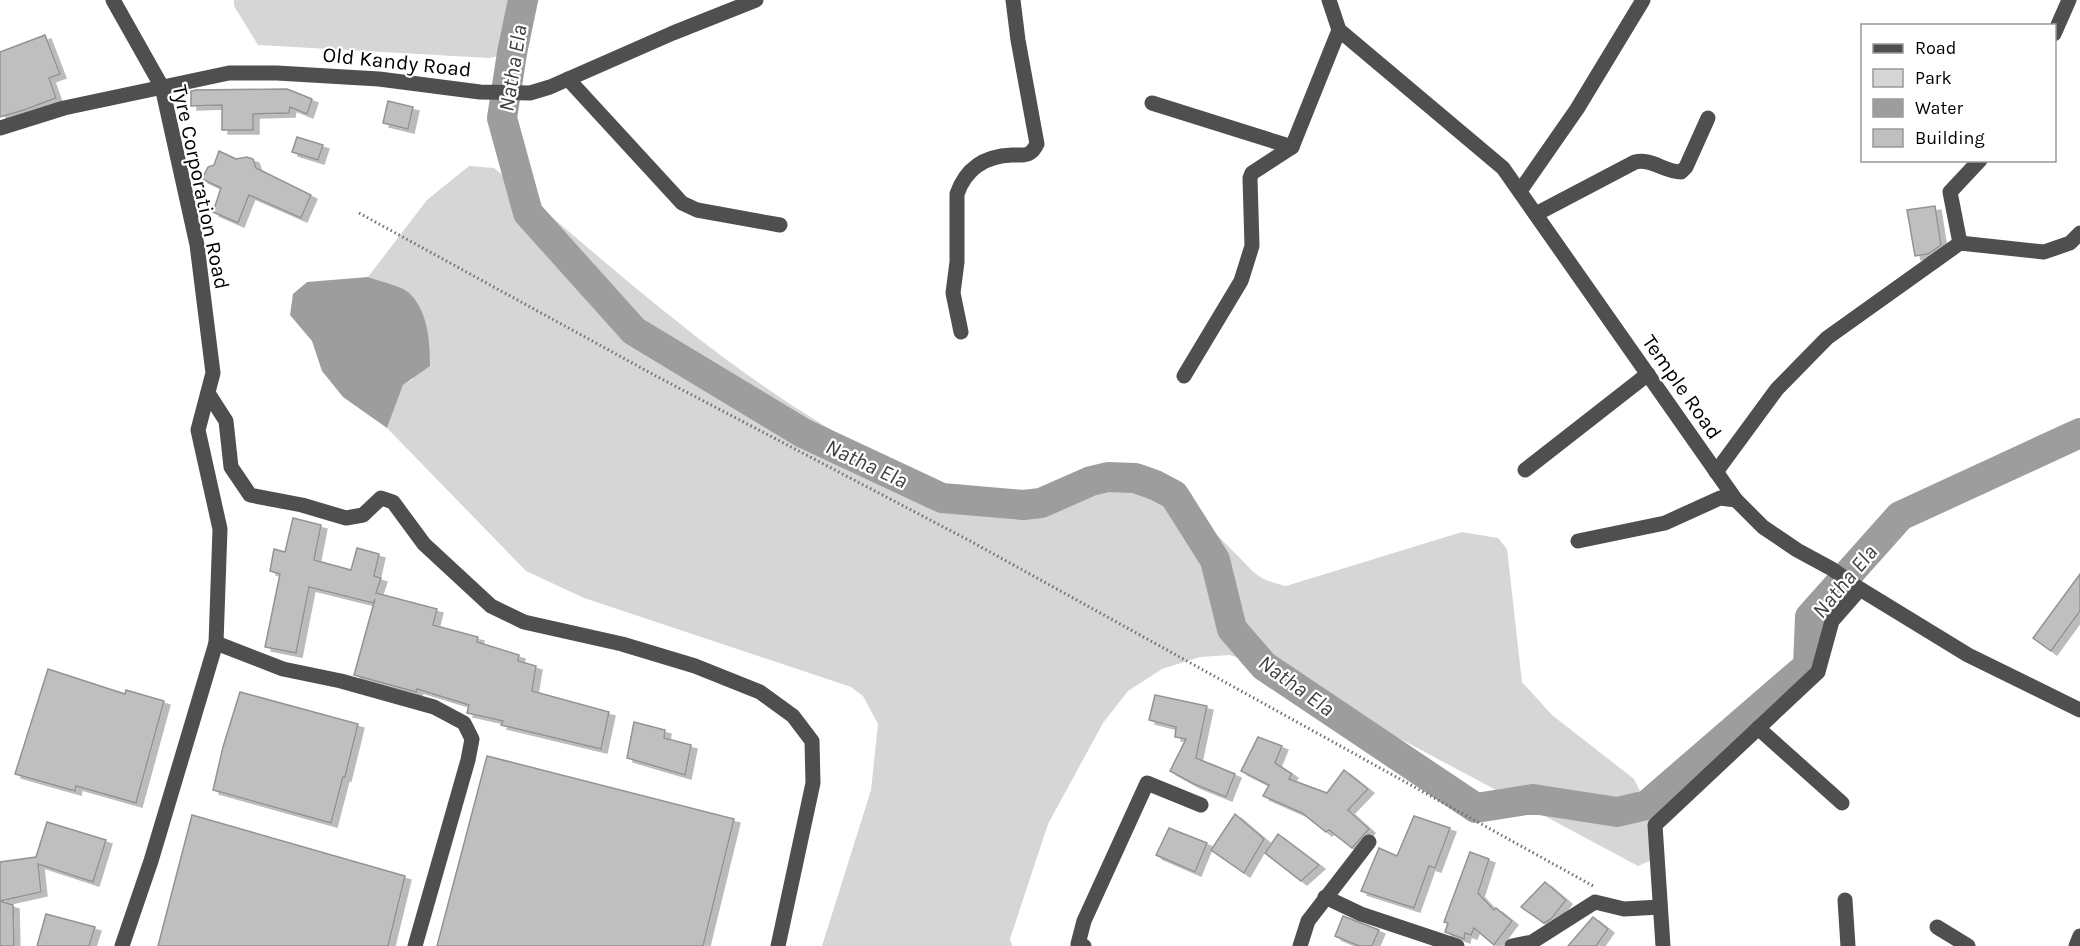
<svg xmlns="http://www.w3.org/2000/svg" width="2080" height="946" font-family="Karla,sans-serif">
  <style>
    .green { fill: #d6d6d6 }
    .water { fill: #9d9d9d }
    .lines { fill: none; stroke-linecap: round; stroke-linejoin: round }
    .river { stroke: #9d9d9d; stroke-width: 30 }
    .building { fill: #bfbfbf; stroke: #939393; stroke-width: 1.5; filter: url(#shadow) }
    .path { stroke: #717171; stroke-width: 3; stroke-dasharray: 1.5 3; stroke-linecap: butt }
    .minor { stroke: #4f4f4f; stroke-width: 15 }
    .labels { text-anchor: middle; stroke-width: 4.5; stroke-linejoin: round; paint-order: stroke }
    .street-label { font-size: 21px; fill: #000; stroke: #fff }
    .water-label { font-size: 22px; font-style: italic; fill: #3e3e3e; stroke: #fff }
  </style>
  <defs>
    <filter id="shadow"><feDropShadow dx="6" dy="4" stdDeviation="0" flood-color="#0004"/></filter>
  </defs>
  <rect width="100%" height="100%" fill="#fff"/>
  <g class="green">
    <path d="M234,0H539L512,53L489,58L258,45L234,6Z"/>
    <path d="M469,166L494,168C618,272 739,385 884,459C910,472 938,489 966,496C988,501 1018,509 1041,503C1084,491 1103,465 1153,484C1183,496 1215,534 1239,557C1246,564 1255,575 1264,579C1270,582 1279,584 1286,586L1462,532L1498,538L1507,549L1522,682L1552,715L1634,779L1647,805L1658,849L1654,859L1638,866L1264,666L1230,655L1200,657L1162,669L1128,691L1103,723L1048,824L1010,939L1012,946H822L871,790L878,724L863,696L851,687L584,598L526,571L387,428L403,385L413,379L407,291L368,277L427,200Z"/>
  </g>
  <path class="water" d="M368,277C378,281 401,286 408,292C428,310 430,341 430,366L403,385L387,428L343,397L322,371L312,341L290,315L293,294L307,282Z"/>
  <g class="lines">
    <path class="river" d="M523,0L512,53L502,118L528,213L634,331L803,433L942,498L1023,505L1041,503L1091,481L1108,477L1135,478L1155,485L1174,495L1215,560L1232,629L1264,666L1476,808L1533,799L1617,812L1647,805L1808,666L1810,617L1900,516L2080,433"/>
  </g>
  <g class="building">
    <path d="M45,35L60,74L49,78L56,98L24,110L0,117V52Z"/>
    <path d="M287,89L312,99L307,114L290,107L289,113L253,114V130H222V105L191,106V91L196,90Z"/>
    <path d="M388,101L413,107L408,129L383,123Z"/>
    <path d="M297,137L323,145L318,160L292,152Z"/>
    <path d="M219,151L236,159L247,157L253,159L256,168L311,195L301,218L249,195L238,223L213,212L221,188L202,179L208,167L214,165Z"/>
    <path d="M1935,206L1941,245L1928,254L1915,256L1907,210Z"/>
    <path d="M293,518L321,525L314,560L351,570L357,548L379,554L374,576L381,578L376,593L437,609L433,625L478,637L477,642L519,655L518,661L536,666L532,691L609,712L601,749L501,725L503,721L467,713L469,705L417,689L416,692L354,675L375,599L373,603L309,587L296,653L265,647L280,574L270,571L274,549L285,552Z"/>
    <path d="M2080,574V611L2051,651L2033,638Z"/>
    <path d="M48,669L125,694L126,690L164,701L136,803L76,786L75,791L15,774Z"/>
    <path d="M240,692L358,724L345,777H343L331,823L213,790L223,747Z"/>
    <path d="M1155,695L1207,706L1196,758L1235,774L1226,797L1194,784L1170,771L1186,739L1175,737L1176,727L1149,720Z"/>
    <path d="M634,722L665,730L664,738L691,745L685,775L627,758Z"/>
    <path d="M1258,737L1282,746L1275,763L1292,774L1289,779L1327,793L1344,770L1368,789L1348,810L1369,829L1352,848L1329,830L1326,832L1302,813L1263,796L1269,785L1241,771Z"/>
    <path d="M487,756L734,819L703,946H437Z"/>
    <path d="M1235,814L1264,839L1244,873L1211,850Z"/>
    <path d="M192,815L405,876L388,946H158Z"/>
    <path d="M1414,816L1450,828L1435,868L1429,866L1414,908L1361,891L1379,848L1397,856Z"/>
    <path d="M47,822L106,840L93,882L38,864L41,892L0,901V862L36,857Z"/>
    <path d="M1169,828L1207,843L1195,872L1156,855Z"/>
    <path d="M1278,834L1319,865L1301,881L1265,853Z"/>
    <path d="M1470,852L1489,859L1478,893L1494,910L1496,908L1512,921L1494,945L1474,928L1471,935L1465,933L1464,939L1445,932L1448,923L1444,922Z"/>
    <path d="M1545,882L1566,900L1551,919L1544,923L1521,907Z"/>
    <path d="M0,901L13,905L14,946H0Z"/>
    <path d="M46,914L95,927L89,946H37Z"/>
    <path d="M1343,916L1379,930L1372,946H1359L1335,936Z"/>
    <path d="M1593,917L1608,929L1596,946H1568Z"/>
  </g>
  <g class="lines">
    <path class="path" d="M359,213L656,376L972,542L1595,887"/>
    <g class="minor">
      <path d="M113,0L162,87L197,245L213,373L198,430L220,529L216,643L151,861L122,946"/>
      <path d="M1329,0L1339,30L1503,168L1736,500L1763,527L1797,550L1832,569L1860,589L1968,655L2080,710"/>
      <path d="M2054,34L2069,0"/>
      <path d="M568,79L682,203L697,210L780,225"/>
      <path d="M1152,103L1292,147"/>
      <path d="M0,128L64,108L229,73H277L379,79L480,92L530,93L550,87L673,33L756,0"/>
      <path d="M1520,191L1577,109L1643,0"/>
      <path d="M1536,214L1635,162C1651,158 1665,172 1681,172L1686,167L1708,118"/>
      <path d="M1960,243L1950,192L1980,160"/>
      <path d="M961,332L953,293L957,262V194C966,168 985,156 1012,155C1018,155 1027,156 1031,152C1033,151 1036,146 1037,144L1018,40L1013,0"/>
      <path d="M1184,376L1241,281L1252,246L1250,178L1252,173L1292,147L1339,30"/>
      <path d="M208,393L226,421L231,467L250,495L302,505L346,518L363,515L381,498L393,502L424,544L491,606L524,622L622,644L695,666L760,692L793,716L812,741L813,783L778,946"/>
      <path d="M1525,470L1648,374"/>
      <path d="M1716,472L1777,389L1827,338L1960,243L2044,252L2070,243L2080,233"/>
      <path d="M1578,541L1665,523L1720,498L1736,500"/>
      <path d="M216,643L283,669L341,681L434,707L464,723L472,739L468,760L415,946"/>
      <path d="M1758,728L1842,803"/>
      <path d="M1325,897L1361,914L1457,946"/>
      <path d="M1845,900L1848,946"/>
      <path d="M1937,927L1968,946"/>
      <path d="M1084,946L1078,944L1084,921L1147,783L1201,805"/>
      <path d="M1300,946L1308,921L1369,842"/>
      <path d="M1512,946L1532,942L1595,902L1624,909L1660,907"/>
      <path d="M1663,946L1655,825L1818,672L1832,621L1860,589"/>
      <path d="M2076,946L2080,936"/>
    </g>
  </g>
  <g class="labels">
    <g class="street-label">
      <text transform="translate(397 62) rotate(6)" y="7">Old Kandy Road</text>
      <text transform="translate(201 187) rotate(78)" y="7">Tyre Corporation Road</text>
      <text transform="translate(1682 387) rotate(55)" y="7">Temple Road</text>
    </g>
    <g class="water-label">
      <text transform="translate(512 68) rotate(-81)" y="8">Natha Ela</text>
      <text transform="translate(867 463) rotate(25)" y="8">Natha Ela</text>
      <text transform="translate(1844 581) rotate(-50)" y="8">Natha Ela</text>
      <text transform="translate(1297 685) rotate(36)" y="8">Natha Ela</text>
    </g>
  </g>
  <rect x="1861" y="24" width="195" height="138" fill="#ffffff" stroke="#999999" stroke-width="1.5"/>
  <rect x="1873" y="44" width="30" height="9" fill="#4f4f4f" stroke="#999999" stroke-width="1.5"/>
  <text x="1915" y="54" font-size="18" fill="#000000">Road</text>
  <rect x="1873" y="69" width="30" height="18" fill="#d6d6d6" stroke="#999999" stroke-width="1.5"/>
  <text x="1915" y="84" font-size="18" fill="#000000">Park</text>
  <rect x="1873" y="99" width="30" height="18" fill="#9d9d9d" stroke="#999999" stroke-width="1.5"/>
  <text x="1915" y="114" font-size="18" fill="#000000">Water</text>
  <rect x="1873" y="129" width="30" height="18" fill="#bfbfbf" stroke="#999999" stroke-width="1.5"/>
  <text x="1915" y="144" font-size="18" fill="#000000">Building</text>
</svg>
